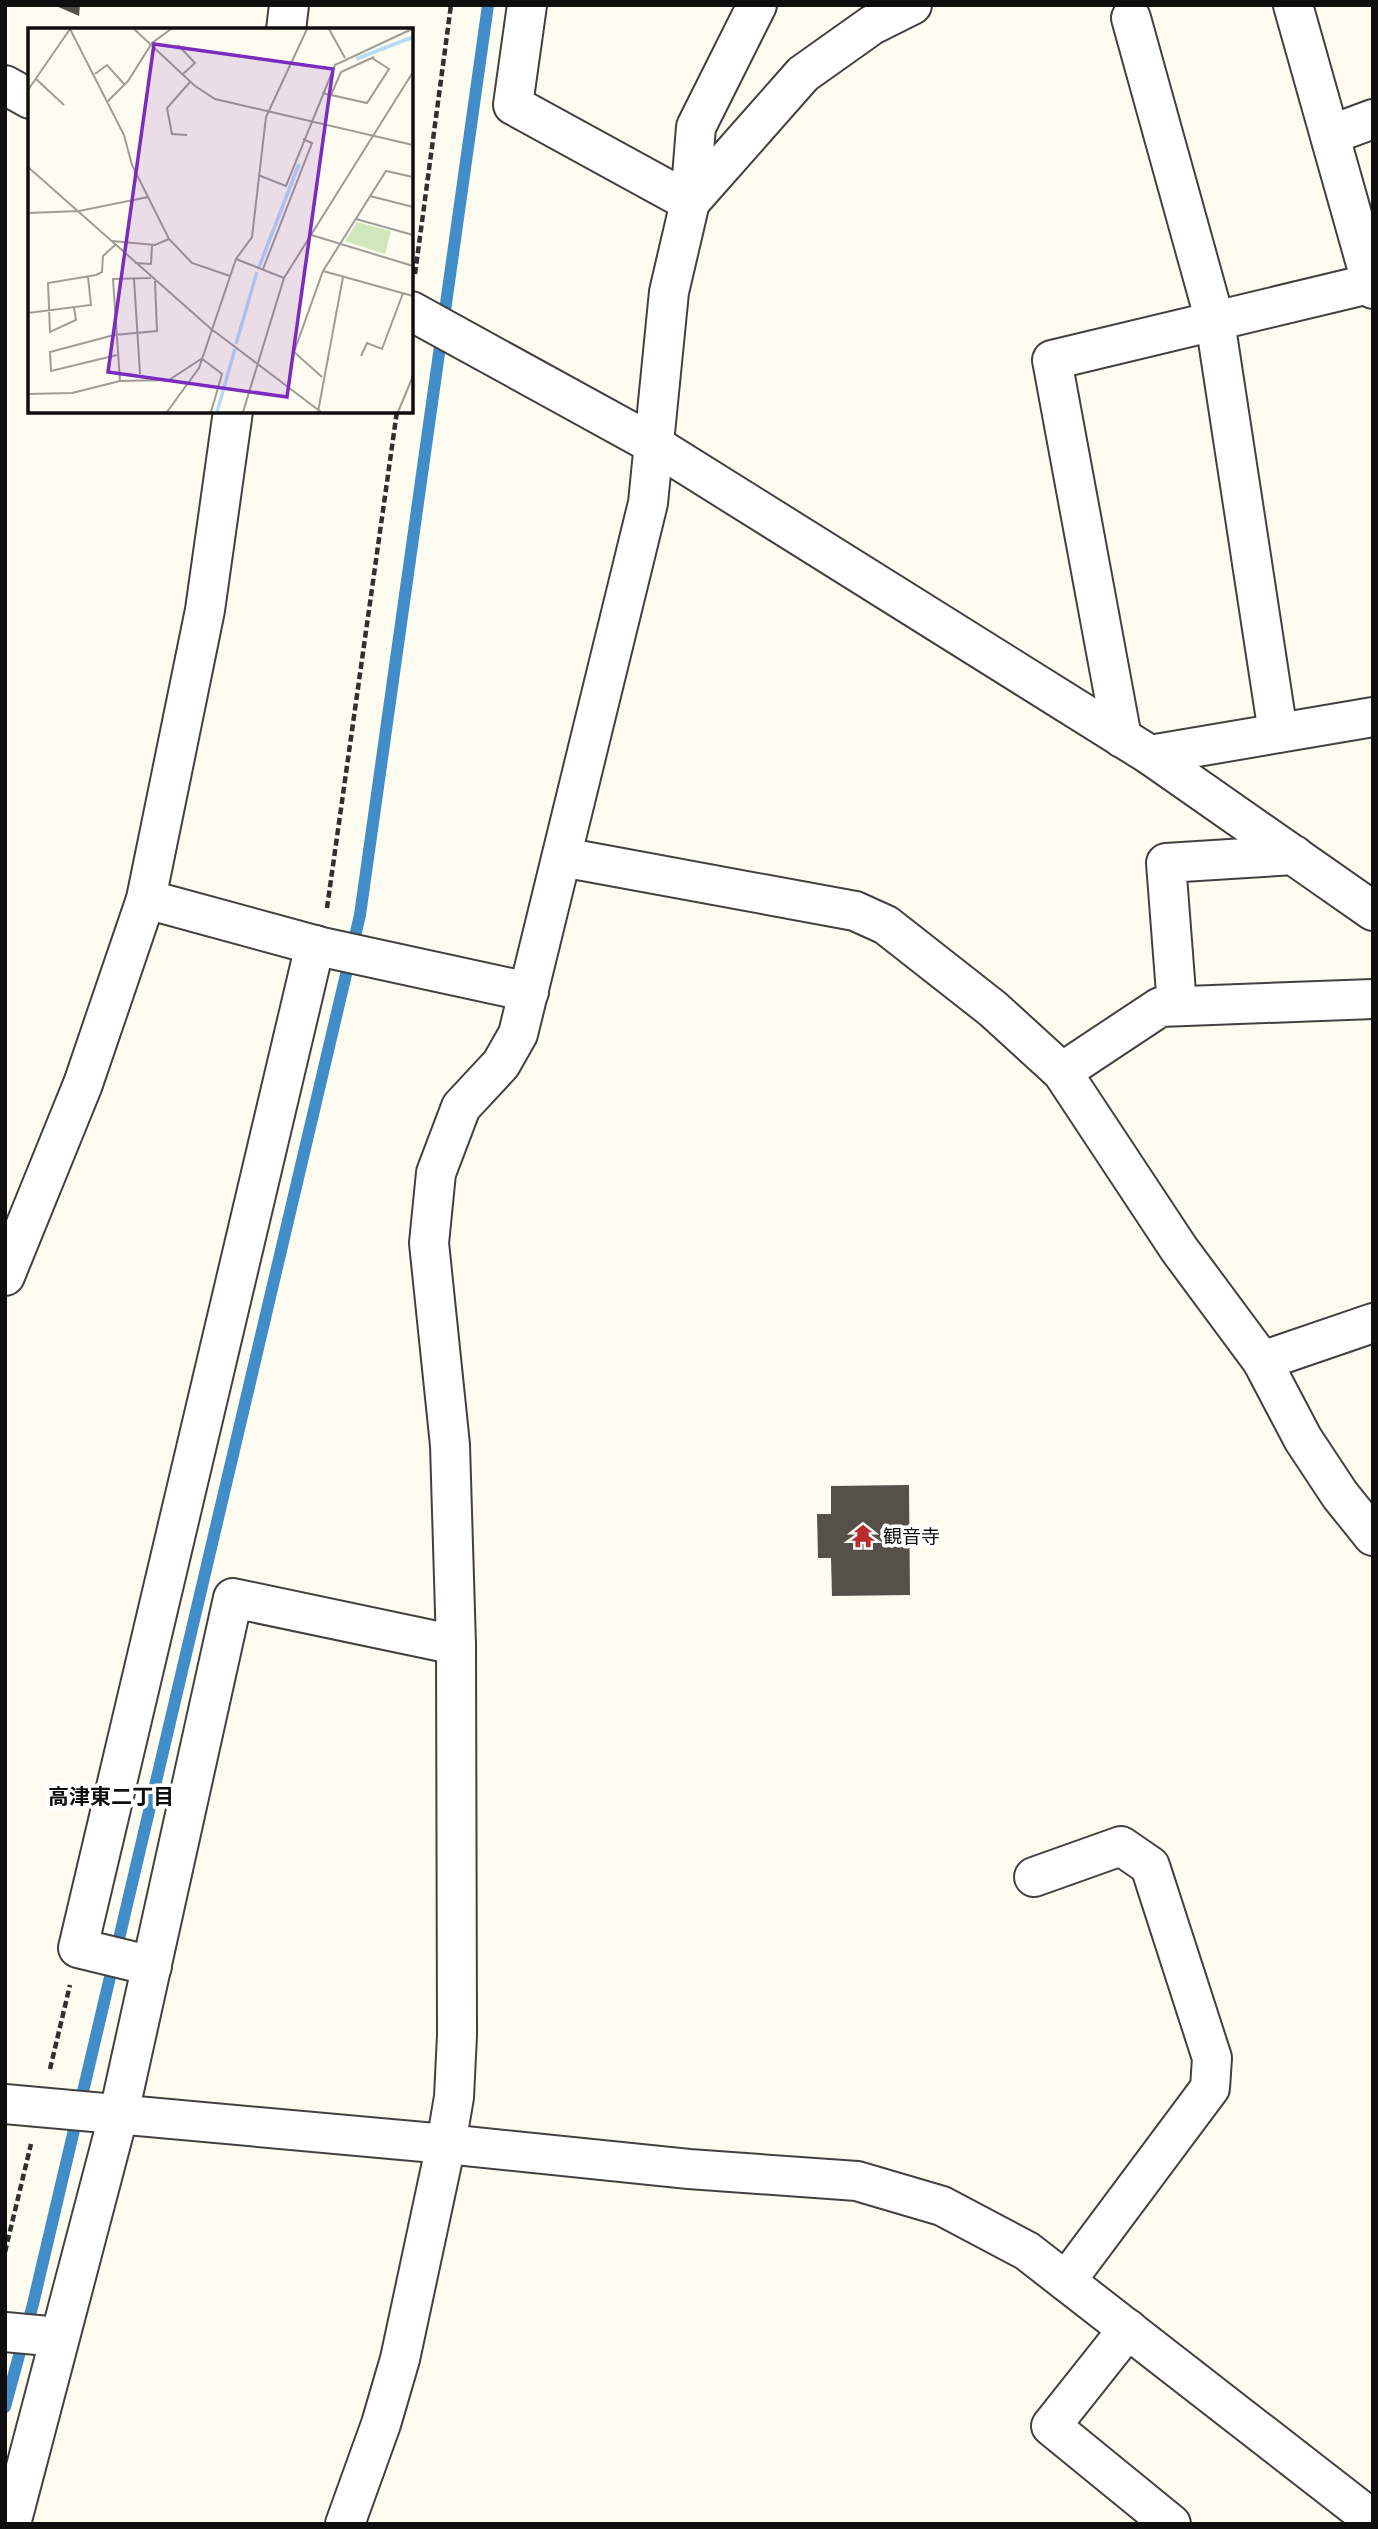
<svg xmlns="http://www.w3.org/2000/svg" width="1378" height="2529" font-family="Bitter,'Noto Sans JP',serif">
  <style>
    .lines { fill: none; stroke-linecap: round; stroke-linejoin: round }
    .stream { stroke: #418dc7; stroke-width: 12 }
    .building { fill: #56504b }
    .minor-casing { stroke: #414141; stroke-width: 42 }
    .tertiary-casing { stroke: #414141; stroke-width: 42 }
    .path { stroke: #303030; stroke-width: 4.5; stroke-dasharray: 7 3.5; stroke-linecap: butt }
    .minor { stroke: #fff; stroke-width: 38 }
    .tertiary { stroke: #fff; stroke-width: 38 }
    .labels { text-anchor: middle; stroke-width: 7; stroke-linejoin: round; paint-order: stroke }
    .poi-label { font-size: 19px; fill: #0e0e0e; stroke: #fff; text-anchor: start }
    .neighbourhood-label { font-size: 21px; font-weight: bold; fill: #0e0e0e; stroke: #fff }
    .inset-river { fill: none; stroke: #b7dbf3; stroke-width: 3.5 }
    .inset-road { fill: none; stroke: #9e9d96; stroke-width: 2 }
    .view { fill: #7b2cbf; fill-opacity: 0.15; stroke: #7b2cbf; stroke-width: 3.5 }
    .inset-edge { fill: none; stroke: #0e0e0e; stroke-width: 3.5 }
  </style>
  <rect width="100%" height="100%" fill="#fefcf0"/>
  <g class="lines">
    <path class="stream" d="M5,2407L33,2304L360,915L488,5"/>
  </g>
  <g class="building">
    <path d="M54,5H80L79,16Z"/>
    <path d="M909,1485L910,1595L832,1596L831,1558H818L817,1514H831V1486Z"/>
  </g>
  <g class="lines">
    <g class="minor-casing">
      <g id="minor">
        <path d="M527,5L513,105L690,202"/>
        <path d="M1293,5L1373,289"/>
        <path d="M1131,18L1215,321L1278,733"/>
        <path d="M1330,135L1373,119"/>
        <path d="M690,202L803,74L872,25L912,5"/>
        <path d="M1122,738L1052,360L1373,283"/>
        <path d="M1150,755L1373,717"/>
        <path d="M562,857L855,911L886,925L993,1009L1062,1072L1179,1249L1262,1361L1303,1439L1340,1495L1373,1536"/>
        <path d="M146,899L322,947L529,992"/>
        <path d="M1177,1006L1166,863L1294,855"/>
        <path d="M1062,1072L1160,1007L1373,999"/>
        <path d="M1262,1361L1373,1323"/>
        <path d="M1034,1877L1121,1846L1150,1866L1212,2058L1210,2088L1066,2281"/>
        <path d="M152,1966L78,1948L315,945"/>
        <path d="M446,2144L454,2097L457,2035L456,1645L450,1445L429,1243L436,1173L461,1107L501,1064L518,1034L648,503L669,292L690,202L696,127L757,5"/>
        <path d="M1128,2329L1051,2426L1171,2524"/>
        <path d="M5,2332L59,2337"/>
        <path d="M11,2524L119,2113L233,1598L456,1645"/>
      </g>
    </g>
    <g class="tertiary-casing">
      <g id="tertiary">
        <path d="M286,30L289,5"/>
        <path d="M5,85L30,99"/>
        <path d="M411,311L653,444L1150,755L1373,911"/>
        <path d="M5,1276L83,1084L146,899L205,610L233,411"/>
        <path d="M5,2104L446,2144L689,2169L857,2181L942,2206L1027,2251L1373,2520"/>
        <path d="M345,2524L381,2424L400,2359L446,2144"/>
      </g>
    </g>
    <g class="path">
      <path d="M415,274L451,5"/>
      <path d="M327,908L397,411"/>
      <path d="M50,2069L70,1985"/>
      <path d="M5,2252L31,2144"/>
    </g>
    <use href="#minor" class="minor"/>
    <use href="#tertiary" class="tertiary"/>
  </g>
  <defs>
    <g id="temple-bare" transform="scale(1.89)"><path d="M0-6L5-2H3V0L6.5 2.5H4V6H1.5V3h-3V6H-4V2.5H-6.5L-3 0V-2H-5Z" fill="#b82c2e" stroke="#fff" stroke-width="2.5" paint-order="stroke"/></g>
  </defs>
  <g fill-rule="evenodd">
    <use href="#temple-bare" x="863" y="1536"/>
  </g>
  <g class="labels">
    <g class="poi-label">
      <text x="883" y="1543">観音寺</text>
    </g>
    <g class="neighbourhood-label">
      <text x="111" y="1804">高津東二丁目</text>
    </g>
  </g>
  <g transform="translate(28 28)">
    <rect width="385" height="385" fill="#fefcf0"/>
    <path d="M329,194L363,203L357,226L317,213Z" fill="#d0e7bb"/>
    <path class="inset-river" d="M328,31L385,9M231,239L271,136M208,316L229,244M189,384L207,321"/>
    <path class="inset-road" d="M42,1L96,107L104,137L141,211L164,235L202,248M106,1L167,58L187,71L385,117M301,1L317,30M150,17L167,35L155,46M67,46L79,37L97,57M8,51L36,77M0,62L42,1M294,65L339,75L361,41L344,30M303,67L313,44L346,29M80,73L100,53L124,15L143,1M159,107L144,106L139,80L162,54M0,139L182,300L293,384M230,147L258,158L307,37L384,1M342,168L385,179M0,185L51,183L120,169M328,191L385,207M280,206L385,238M84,213L127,217L141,211M208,231L256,250M107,235L123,236L124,217M235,241L284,115L275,111M295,243L385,268M106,251L112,346M46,280L48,292L22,304L20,255L68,247L74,244L75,228L87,217M0,285L63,277L60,249M89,327L23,343L22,324L86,307L129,303L127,253M333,328L339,315L354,321L375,265M173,330L194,346L183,384M294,349L266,324L295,243L358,143L385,149M92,353L85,251L123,250M0,366L44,365L92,353L141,352L173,331M139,384L171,340L208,231L224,209L238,89L279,1M215,384L256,250L385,44M290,384L315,249M370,384L385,348"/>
    <path class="view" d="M126,16L305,41L259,369L80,344Z"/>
    <rect width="385" height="385" class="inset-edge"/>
  </g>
  <rect width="1378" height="2529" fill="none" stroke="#0e0e0e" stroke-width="14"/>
</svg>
